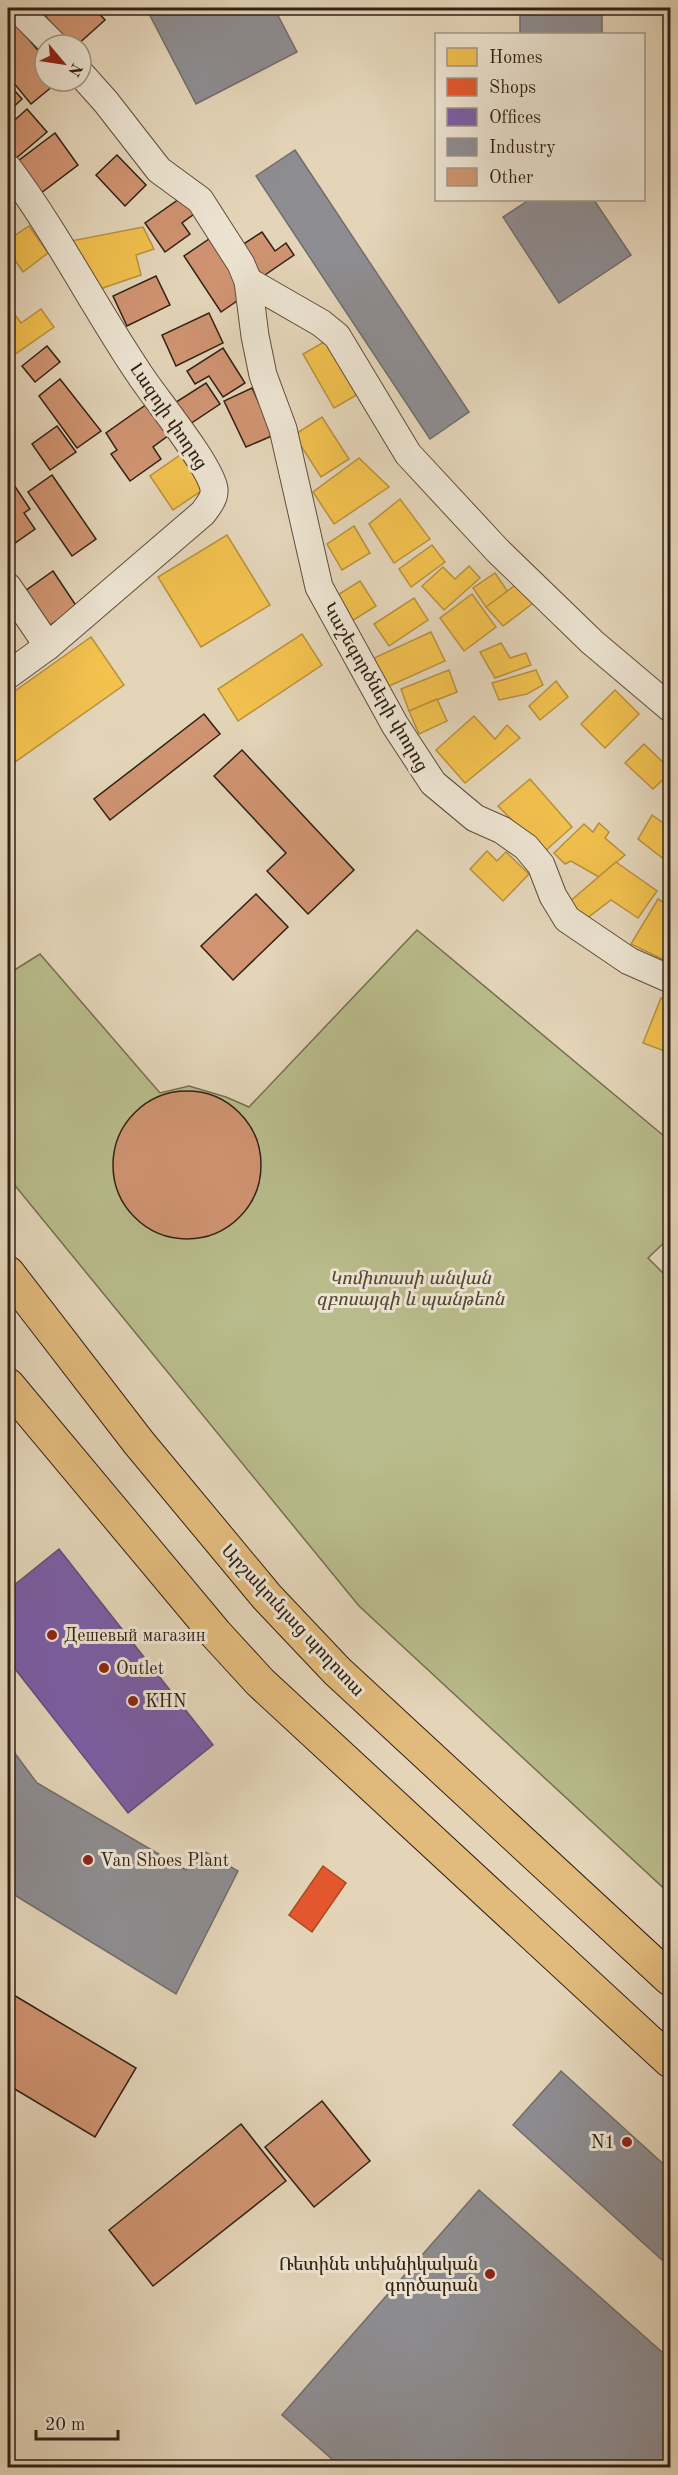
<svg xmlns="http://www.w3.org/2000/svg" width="678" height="2475" font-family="'Old Standard TT','Noto Serif Armenian',serif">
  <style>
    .green { fill: #b9bc8c; stroke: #756e50; stroke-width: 1.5 }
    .homes { fill: #f2c14e; stroke: #b8913d; stroke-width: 1.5 }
    .shops { fill: #e4572e; stroke: #ae4726; stroke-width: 1.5 }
    .offices { fill: #7b5ea7; stroke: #654c7b; stroke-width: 1.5 }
    .industry { fill: #8d8d92; stroke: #716d6c; stroke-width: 1.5 }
    .building { fill: #d09472; stroke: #312114; stroke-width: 1.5 }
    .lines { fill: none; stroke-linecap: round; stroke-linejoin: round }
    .minor-casing { stroke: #5e4e3d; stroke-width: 29 }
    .primary-casing { stroke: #312114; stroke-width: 35 }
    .minor { stroke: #ede4d2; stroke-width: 27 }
    .primary { stroke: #e2ba7c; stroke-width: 33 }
    .poi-dot { fill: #8f2418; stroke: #ede4d2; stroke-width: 2 }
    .labels { text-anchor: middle; stroke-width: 6; stroke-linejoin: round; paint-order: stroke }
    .street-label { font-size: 18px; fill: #312114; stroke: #ede4d2 }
    .park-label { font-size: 18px; font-style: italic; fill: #534832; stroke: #ede4d2 }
    .poi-label { font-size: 18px; fill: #312114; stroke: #ede4d2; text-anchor: start }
  </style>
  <rect width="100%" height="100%" fill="#e4d5b9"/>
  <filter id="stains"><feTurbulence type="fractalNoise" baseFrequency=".00333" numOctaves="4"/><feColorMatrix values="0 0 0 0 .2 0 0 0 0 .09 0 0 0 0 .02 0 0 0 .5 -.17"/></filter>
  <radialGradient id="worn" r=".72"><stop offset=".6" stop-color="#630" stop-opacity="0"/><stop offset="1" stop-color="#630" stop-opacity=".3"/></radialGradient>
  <path class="green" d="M417,930L670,1141V1237L648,1258L670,1280V1894L359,1606L8,1177V974L40,954L160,1093L189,1086L226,1097L249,1107Z"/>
  <g class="homes">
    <path d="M8,189L16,199L8,206Z"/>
    <path d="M29,226L48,253L23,272L8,250V240Z"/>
    <path d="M143,227L154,249L136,255L141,275L100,289L71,241Z"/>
    <path d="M8,305L21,323L41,309L54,327L14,355L8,347Z"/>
    <path d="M331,338L362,392L334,408L303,354Z"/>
    <path d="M322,417L349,459L321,477L294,435Z"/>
    <path d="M180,455L204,489L173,510L150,476Z"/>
    <path d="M359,458L389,487L334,524L313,492Z"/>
    <path d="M400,499L430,539L394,563L369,524Z"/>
    <path d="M354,526L370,553L342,570L327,544Z"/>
    <path d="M227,535L270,605L201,647L158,577Z"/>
    <path d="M432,545L445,562L411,587L399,569Z"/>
    <path d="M469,566L480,578L444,610L422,586L443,567L455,579Z"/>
    <path d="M495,573L508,592L486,607L473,588Z"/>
    <path d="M360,581L376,606L352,621L336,596Z"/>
    <path d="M518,583L536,601L503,626L486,607Z"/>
    <path d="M472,594L496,627L464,651L440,618Z"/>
    <path d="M414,598L428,620L389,646L374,624Z"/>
    <path d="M431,632L445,661L387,687L374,658Z"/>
    <path d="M302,634L322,665L238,721L218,689Z"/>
    <path d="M91,637L124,685L8,767V696Z"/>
    <path d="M501,643L510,658L526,653L531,665L495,678L480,652Z"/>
    <path d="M449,670L457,692L409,711L401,689Z"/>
    <path d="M536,670L543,685L527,694L499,700L492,683Z"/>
    <path d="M556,681L568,697L540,720L529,706Z"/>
    <path d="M615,690L639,714L605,748L581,724Z"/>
    <path d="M437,699L447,721L419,734L409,711Z"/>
    <path d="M474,716L495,739L507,725L520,738L465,783L436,750Z"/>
    <path d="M644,744L670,769V773L653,789L625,763Z"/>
    <path d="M530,779L572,827L544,852L498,806Z"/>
    <path d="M652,815L670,828V864L638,839Z"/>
    <path d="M599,823L609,832L605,838L625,855L599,877L571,861L565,864L554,853L584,824L593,832Z"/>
    <path d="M487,851L497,861L506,852L529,874L503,901L470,869Z"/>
    <path d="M616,862L657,891L638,918L611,900L586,919L568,903Z"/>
    <path d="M658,899L670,906V944L662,959L631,944Z"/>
    <path d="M670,944V964L662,959Z"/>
    <path d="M661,998L670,1001V1053L643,1043Z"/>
  </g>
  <path class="shops" d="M323,1866L346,1883L312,1932L289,1915Z"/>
  <path class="offices" d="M59,1549L213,1745L128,1813L8,1660V1590Z"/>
  <g class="industry">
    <path d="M146,8H274L297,52L196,104Z"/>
    <rect x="520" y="8" width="82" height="26"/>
    <path d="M295,150L469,412L430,439L256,176Z"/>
    <path d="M529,200H594L631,255L559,303L503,217Z"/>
    <path d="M8,1744L37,1783L186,1870L202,1850L238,1871L176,1994L8,1891Z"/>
    <path d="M561,2071L670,2170V2251L662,2260L513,2125Z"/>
    <path d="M479,2190L670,2359V2468H342L282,2415Z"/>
  </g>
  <g class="building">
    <path d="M38,8H94L105,20L77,45H71Z"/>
    <path d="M8,14L45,59V81H59L31,104L8,76Z"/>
    <path d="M8,83L22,99L8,112Z"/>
    <path d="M27,109L47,132L14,160L8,153V126Z"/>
    <path d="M55,133L78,165L41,193L18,161Z"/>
    <path d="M117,155L146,185L125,206L96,175Z"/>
    <path d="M182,197L194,214L182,223L190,234L165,252L145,223Z"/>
    <path d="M262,232L275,251L286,243L294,255L259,279L239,247Z"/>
    <path d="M209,239L247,294L221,312L184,256Z"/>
    <path d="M156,276L170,305L127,326L113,296Z"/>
    <path d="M209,313L223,343L176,366L162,335Z"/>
    <path d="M47,346L60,362L35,382L22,366Z"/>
    <path d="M223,348L245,383L223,397L209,376L195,384L187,371Z"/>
    <path d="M60,379L101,431L77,448L39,396Z"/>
    <path d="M206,383L220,404L187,426L173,404Z"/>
    <path d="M252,388L274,435L246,447L224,401Z"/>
    <path d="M147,404L169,435L153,447L161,459L130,481L111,454L117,450L106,433Z"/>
    <path d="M57,426L76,452L50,470L32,444Z"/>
    <path d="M52,475L96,539L72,556L28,492Z"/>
    <path d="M8,476L30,509L24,513L35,529L8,548Z"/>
    <path d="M53,571L77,607L49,626L25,591Z"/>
    <path d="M204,714L220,734L110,820L94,799Z"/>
    <path d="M242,750L354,870L308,914L267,871L286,853L214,776Z"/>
    <path d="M256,894L288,927L233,980L201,946Z"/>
    <circle cx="187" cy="1165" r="74"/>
    <path d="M12,1994L136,2068L95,2137L8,2085V2002Z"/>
    <path d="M322,2101L370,2161L314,2207L265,2147Z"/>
    <path d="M241,2124L286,2181L153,2286L109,2230Z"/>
  </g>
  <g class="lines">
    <g class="minor-casing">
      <g id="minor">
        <path d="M17,8L54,45"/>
        <path d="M81,74L106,102L159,170L200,200L241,264L248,281L255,336L263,375L283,429L319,587L395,725L433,783L475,818L502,830L526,847L541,865L553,896L567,919L629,961L670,979"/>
        <path d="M8,168C57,233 94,307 140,375C155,398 211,466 214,489C215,498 208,506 203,513L48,646L8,675"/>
        <path d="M248,281L321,323L337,336L408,454L498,551L592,642L670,708"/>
        <path d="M8,587L48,646"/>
      </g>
    </g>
    <g class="primary-casing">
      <g id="primary">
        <path d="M8,1273L139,1443L267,1597L337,1671L670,1979"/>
        <path d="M8,1385L216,1634L260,1682L670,2061"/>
      </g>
    </g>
    <use href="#minor" class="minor"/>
    <use href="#primary" class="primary"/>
  </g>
  <g class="poi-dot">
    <circle cx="52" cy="1635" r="6"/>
    <circle cx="104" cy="1668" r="6"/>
    <circle cx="133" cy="1701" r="6"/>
    <circle cx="88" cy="1860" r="6"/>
    <circle cx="627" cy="2142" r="6"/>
    <circle cx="490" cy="2274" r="6"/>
  </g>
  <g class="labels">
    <g class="street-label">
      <text transform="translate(169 416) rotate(56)" y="6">Լազոյի փողոց</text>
      <text transform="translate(376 687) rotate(60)" y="6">Կաշեգործների փողոց</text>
      <text transform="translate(293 1620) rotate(47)" y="6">Արշակունյաց պողոտա</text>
    </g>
    <g class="park-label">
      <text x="410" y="1284">Կոմիտասի անվան<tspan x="410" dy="21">զբոսայգի և պանթեոն</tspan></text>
    </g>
    <g class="poi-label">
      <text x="64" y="1641">Дешевый магазин</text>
      <text x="116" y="1674">Outlet</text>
      <text x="145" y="1707">KHN</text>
      <text x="100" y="1866">Van Shoes Plant</text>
      <text x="615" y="2148" text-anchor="end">N1</text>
      <text x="478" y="2270" text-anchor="end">Ռետինե տեխնիկական<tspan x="478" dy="21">գործարան</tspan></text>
    </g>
  </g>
  <rect width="678" height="2475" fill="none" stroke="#e4d5b9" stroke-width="30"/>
  <rect x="9" y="9" width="660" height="2457" fill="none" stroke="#312114" stroke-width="3"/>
  <rect x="15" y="15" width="648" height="2445" fill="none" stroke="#312114" stroke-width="1.5"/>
  <rect x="435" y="33" width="210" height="168" fill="#ede4d2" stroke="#a29686" stroke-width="1.5"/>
  <rect x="447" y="48" width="30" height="18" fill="#f2c14e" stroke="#a29686" stroke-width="1.5"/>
  <text x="489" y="63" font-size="18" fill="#312114">Homes</text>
  <rect x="447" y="78" width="30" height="18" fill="#e4572e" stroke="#a29686" stroke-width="1.5"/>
  <text x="489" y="93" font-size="18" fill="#312114">Shops</text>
  <rect x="447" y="108" width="30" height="18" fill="#7b5ea7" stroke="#a29686" stroke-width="1.5"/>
  <text x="489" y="123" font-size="18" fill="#312114">Offices</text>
  <rect x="447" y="138" width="30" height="18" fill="#8d8d92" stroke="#a29686" stroke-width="1.5"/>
  <text x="489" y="153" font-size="18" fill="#312114">Industry</text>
  <rect x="447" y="168" width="30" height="18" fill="#d09472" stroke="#a29686" stroke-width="1.5"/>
  <text x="489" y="183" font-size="18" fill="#312114">Other</text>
  <g transform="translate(63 63) rotate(119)"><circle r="28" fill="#ede4d2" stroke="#a29686" stroke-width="1.5"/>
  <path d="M0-4.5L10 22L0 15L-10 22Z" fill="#8f2418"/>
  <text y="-9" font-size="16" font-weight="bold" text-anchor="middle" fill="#312114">N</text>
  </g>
  <path d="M36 2430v9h82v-9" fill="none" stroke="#312114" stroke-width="3"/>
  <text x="45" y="2430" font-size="18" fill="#312114" stroke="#ede4d2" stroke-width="4.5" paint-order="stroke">20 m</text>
  <rect width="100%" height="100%" filter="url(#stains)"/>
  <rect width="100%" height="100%" fill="url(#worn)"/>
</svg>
